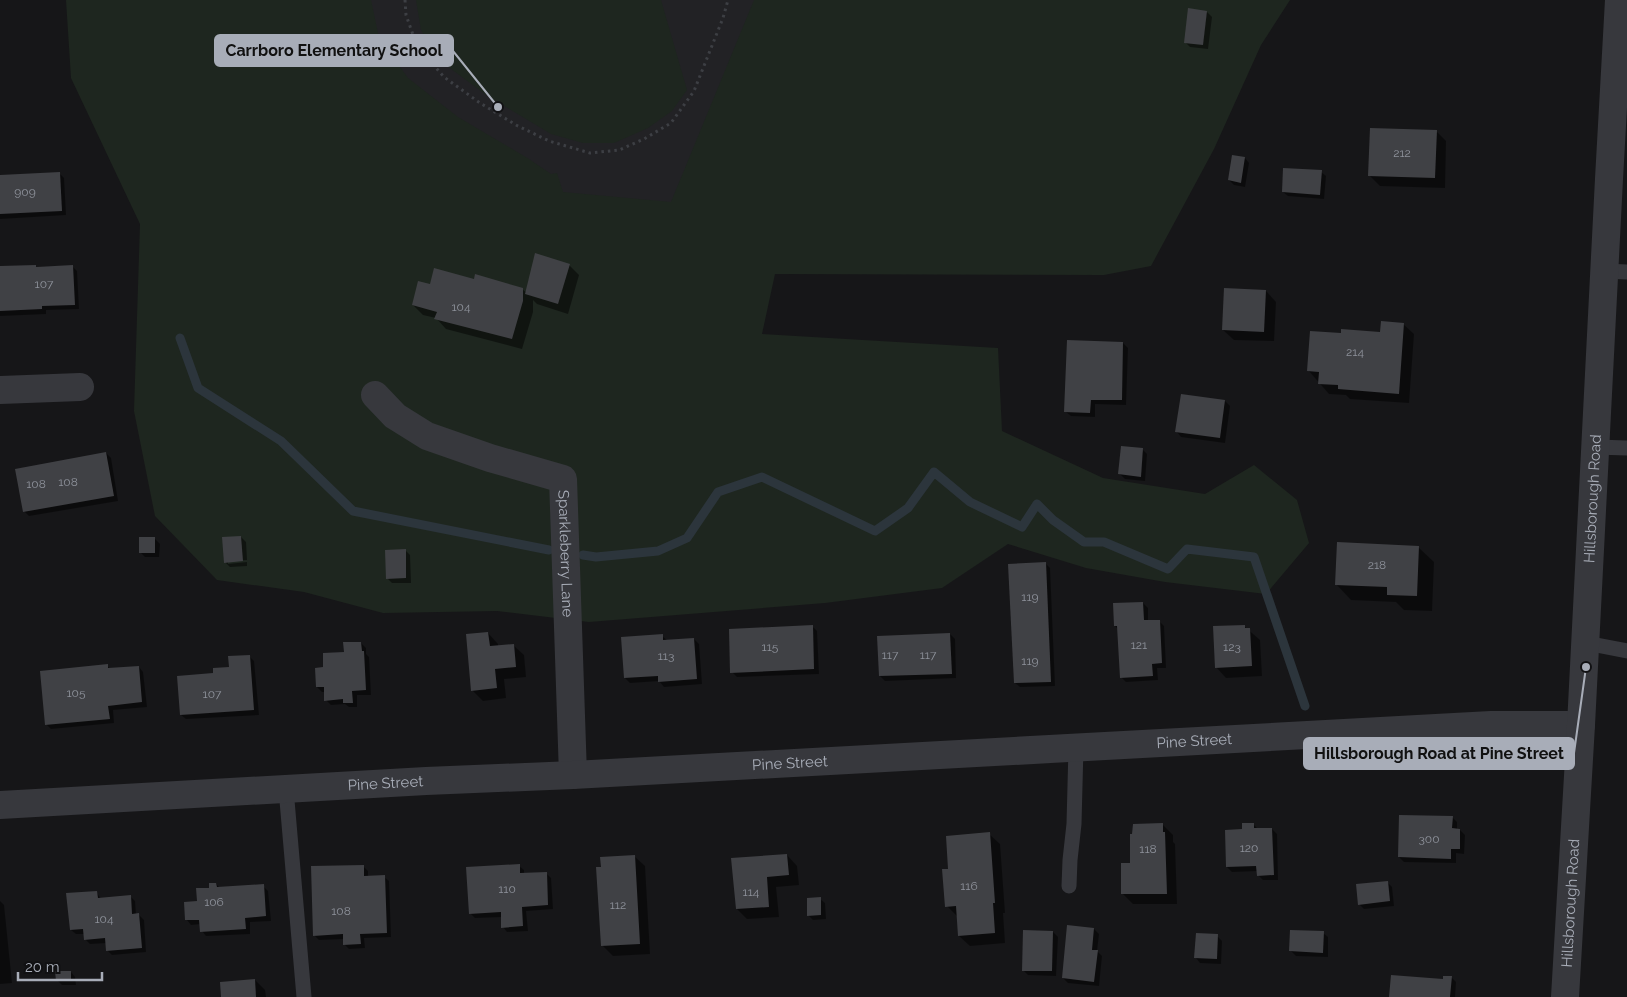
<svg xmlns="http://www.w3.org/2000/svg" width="1627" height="997" viewBox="0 0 1627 997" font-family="Raleway,sans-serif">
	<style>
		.built { fill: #222225 }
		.green { fill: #1e261f }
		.shadow { fill: #0007 }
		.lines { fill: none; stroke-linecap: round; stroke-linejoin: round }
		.stream { stroke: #2c353c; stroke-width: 9 }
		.building { fill: #404145 }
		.path { stroke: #3d3f44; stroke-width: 3; stroke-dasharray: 2.5 4; stroke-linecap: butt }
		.service { stroke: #37383d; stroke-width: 15 }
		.minor { stroke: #37383d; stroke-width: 28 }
		.tertiary { stroke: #37383d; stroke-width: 28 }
		.labels { text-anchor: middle; stroke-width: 5; stroke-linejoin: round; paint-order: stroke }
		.number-label { font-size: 12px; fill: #8e929b }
		.street-label { font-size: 15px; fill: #a8adb8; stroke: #111113 }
		.leader { fill: none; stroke: #a8adb8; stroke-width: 2 }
		.callout-dot { fill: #a8adb8; stroke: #111113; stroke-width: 2 }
		.callout { fill: #a8adb8; stroke: #a8adb8; stroke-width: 2 }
		.callout-label { font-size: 16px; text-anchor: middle; font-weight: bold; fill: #111 }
	</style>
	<rect width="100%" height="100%" fill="#161618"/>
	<polygon class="built" points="129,0 972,0 742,219 200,165"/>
	<g class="green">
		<polygon points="66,0 371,0 379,38 408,78 458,117 529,159 551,174 557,173 563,192 671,202 754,0 1290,0 1261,45 1214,149 1151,266 1104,275 775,274 762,334 998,348 1002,431 1103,478 1205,494 1254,465 1297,500 1309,543 1266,594 1165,582 1086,568 1008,544 942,588 825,603 589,622 497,611 383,613 304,592 217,580 155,516 134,411 140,224 71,78"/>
		<polygon points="416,0 661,0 687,90 672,111 648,128 614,143 583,143 551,134 489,97 439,60 421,30"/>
	</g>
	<g class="shadow">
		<polygon points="1207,12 1212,17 1208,49 1190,47 1185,42"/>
		<polygon points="1436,131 1446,141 1445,188 1380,186 1370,176"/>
		<polygon points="1245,158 1249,163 1245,187 1234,185 1229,180"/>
		<polygon points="1321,172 1326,176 1324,199 1288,196 1283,192"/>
		<polygon points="59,173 64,178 66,215 0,219 0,177"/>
		<polygon points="569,265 579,275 568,314 537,304 533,300 533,312 522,349 446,329 436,318 423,315 413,305 431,285 475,280 522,289 527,293"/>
		<polygon points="72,266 77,271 79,309 46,310 46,314 0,316 0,268"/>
		<polygon points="1266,291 1276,302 1274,341 1234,340 1223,330"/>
		<polygon points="1403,324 1414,334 1409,403 1350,399 1346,395 1329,394 1308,370 1381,333"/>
		<polygon points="1123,343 1128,348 1126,405 1095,404 1095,417 1071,416 1066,412"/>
		<polygon points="1225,401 1230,406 1225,443 1181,437 1177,432"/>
		<polygon points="1142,449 1147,454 1145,481 1125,479 1120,474"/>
		<polygon points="106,453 111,458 118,501 29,516 24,511"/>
		<polygon points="241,537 246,542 247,560 228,561 228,564 247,562 247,566 230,567 225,562"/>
		<polygon points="155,539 160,544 159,557 145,557 140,552"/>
		<polygon points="1418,547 1434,562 1432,611 1404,610 1396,602 1351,600 1336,584"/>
		<polygon points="405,550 410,555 411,583 392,583 387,578"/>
		<polygon points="1045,563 1050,568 1055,686 1020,687 1015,683"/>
		<polygon points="1143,603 1148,608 1148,621 1159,621 1164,626 1166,668 1157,668 1158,680 1126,682 1121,677 1119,630 1115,626"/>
		<polygon points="812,626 817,631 819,674 737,677 732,672"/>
		<polygon points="1244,626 1260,640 1262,676 1226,678 1216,667"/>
		<polygon points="488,633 498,644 498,646 513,645 524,655 526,677 504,679 506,698 483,701 472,690"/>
		<polygon points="950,634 955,639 956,678 885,681 880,676"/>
		<polygon points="662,636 668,641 694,639 699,644 702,684 664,687 659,681 630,683 625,678"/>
		<polygon points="361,643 366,648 366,654 369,657 371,695 357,695 357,707 349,707 345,704 331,705 326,700 325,692 322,692 317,687 324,668"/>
		<polygon points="249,656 254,661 259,715 186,719 181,715 215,675 230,668"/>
		<polygon points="107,666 111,669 139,667 143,672 147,707 113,710 114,723 51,729 46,724"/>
		<polygon points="1452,817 1457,822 1457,830 1460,830 1465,835 1464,854 1456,853 1456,863 1404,862 1399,857"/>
		<polygon points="1253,824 1258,829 1272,829 1277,834 1278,880 1263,880 1258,875 1258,871 1232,872 1227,867"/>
		<polygon points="1163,825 1173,835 1173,842 1175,844 1177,904 1133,904 1122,893 1132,864"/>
		<polygon points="989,834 1000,844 1005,913 1003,913 1005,943 970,946 959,936 957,916 947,906"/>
		<polygon points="787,855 797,866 799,885 776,887 779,917 747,919 737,909"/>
		<polygon points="634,856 645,866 650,954 613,956 603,946"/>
		<polygon points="363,866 368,871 368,877 384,877 389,881 391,937 364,938 365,948 349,949 345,945 344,939 319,940 314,935"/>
		<polygon points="519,866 524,870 524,874 546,873 551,878 553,909 526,911 528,931 507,932 503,927 502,917 475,918 470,913"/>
		<polygon points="1387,882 1392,887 1394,906 1364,909 1359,904"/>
		<polygon points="216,884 220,888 263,886 268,891 271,921 250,922 250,934 206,936 202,931 201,924 191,925 187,920 199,902"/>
		<polygon points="96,892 101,899 130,896 135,901 136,915 139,915 144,920 146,952 112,955 107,950 107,943 90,944 85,939 85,934 76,934 71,930"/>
		<polygon points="820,899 825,903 826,919 813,920 808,915"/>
		<polygon points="0,901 4,905 12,983 0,984"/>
		<polygon points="1094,929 1099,934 1097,951 1102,956 1099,986 1068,983 1063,978"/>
		<polygon points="1053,932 1058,937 1056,976 1028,975 1023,970"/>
		<polygon points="1323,933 1328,937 1328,957 1296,956 1291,951"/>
		<polygon points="1217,936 1222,941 1221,964 1200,963 1196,958"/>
		<polygon points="71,972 75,977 76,985 62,985 57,980"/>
		<polygon points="1451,977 1456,982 1455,997 1390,997"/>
		<polygon points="255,980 265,990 266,997 223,997"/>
	</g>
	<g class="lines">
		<g class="stream">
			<polyline points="180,338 198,388 281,441 353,511 549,550"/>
			<polyline points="583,555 596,557 658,551 687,538 718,492 762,477 875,531 908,508 934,472 970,502 1022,527 1037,504 1053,520 1084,542 1104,542 1168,569 1187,549 1254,557 1305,706"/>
		</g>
	</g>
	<g class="building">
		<polygon points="1188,8 1207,11 1203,45 1184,43"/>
		<polygon points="1370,128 1437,130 1435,178 1368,176"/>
		<polygon points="1232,155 1245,157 1241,183 1228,180"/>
		<polygon points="1283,168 1322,170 1320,195 1282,192"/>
		<polygon points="60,172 62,211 0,214 0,175"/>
		<polygon points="535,253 570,264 558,304 525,294"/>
		<polygon points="36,265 36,267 73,265 75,305 42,306 42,309 0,311 0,266"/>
		<polygon points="434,268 474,279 475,274 523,288 523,301 512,339 434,319 437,312 412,305 418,281 430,284"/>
		<polygon points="1224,288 1266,290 1264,332 1222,330"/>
		<polygon points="1381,321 1404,323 1399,394 1338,389 1338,385 1318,384 1319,372 1307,371 1310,331 1341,333 1341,329 1380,332"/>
		<polygon points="1067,340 1123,342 1122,400 1091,400 1090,413 1064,412"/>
		<polygon points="1181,394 1225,400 1220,438 1175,432"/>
		<polygon points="1121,446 1143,448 1141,477 1118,474"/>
		<polygon points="106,452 114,496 23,512 15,469"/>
		<polygon points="241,536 243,561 224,563 222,537"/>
		<rect x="139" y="537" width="16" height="16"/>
		<polygon points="1337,542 1419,546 1417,596 1387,595 1387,587 1335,585"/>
		<polygon points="406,549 406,578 386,579 385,550"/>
		<polygon points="1046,562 1051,682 1014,683 1008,564"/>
		<polygon points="1143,602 1144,620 1160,620 1162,663 1152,664 1153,676 1120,678 1117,626 1114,626 1113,603"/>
		<polygon points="813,625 814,669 730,673 729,629"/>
		<polygon points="1245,625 1245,628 1250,628 1252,666 1215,668 1213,626"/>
		<polygon points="488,632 490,646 514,644 516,667 495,669 497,688 471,691 466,634"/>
		<polygon points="950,633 952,674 879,676 877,636"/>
		<polygon points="663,634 663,640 694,638 697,679 658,682 658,676 624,678 621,637"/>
		<polygon points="343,642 361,642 362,651 364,651 366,690 352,691 353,703 343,703 343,699 324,701 324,687 316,687 315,668 323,667 323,653 344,652"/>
		<polygon points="250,655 254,710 180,715 177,676 213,673 213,668 229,667 228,656"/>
		<polygon points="108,664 108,668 139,666 142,702 108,706 110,719 45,725 40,671"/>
		<polygon points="1399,815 1453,816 1452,828 1460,829 1460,849 1451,849 1451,859 1398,857"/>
		<polygon points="1163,823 1163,832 1165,832 1167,894 1121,894 1121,863 1130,863 1130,834 1132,834 1133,824"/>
		<polygon points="1242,823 1254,823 1254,828 1272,828 1274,875 1257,876 1256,866 1226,867 1225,830 1242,829"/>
		<polygon points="990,832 995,903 993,903 995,933 958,936 956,906 945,907 942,869 948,869 946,836"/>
		<polygon points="787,854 789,875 767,877 769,907 736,909 731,858"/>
		<polygon points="635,855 640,944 601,946 596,867 601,867 600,857"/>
		<polygon points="520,864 520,873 547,872 548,905 522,907 523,926 501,928 501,912 469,914 466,867"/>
		<polygon points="364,865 364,876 385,875 387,933 360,934 361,944 343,945 343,934 313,936 311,866"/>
		<polygon points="1388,881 1390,901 1358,905 1356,884"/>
		<polygon points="209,883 216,883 217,887 264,884 266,916 245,918 246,929 200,932 199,920 185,920 184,902 197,901 196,888 209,888"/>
		<polygon points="97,891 98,898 131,895 132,914 139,913 142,948 106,951 105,938 84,940 83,929 70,930 66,893"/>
		<polygon points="821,897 821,915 807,916 807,898"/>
		<polygon points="1067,925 1094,928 1092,950 1098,950 1094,982 1062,978"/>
		<polygon points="1023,930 1053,931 1052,971 1022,971"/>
		<polygon points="1290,930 1324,931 1323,953 1289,951"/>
		<polygon points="1196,933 1218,934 1217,959 1194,958"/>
		<polygon points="55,971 71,971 71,981 56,981"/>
		<polygon points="1391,975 1443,979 1443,976 1452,976 1450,997 1389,997"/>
		<polygon points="255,979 256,997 221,997 220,982"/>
	</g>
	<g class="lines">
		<polyline class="path" points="405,0 406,15 417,46 444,77 480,103 516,125 549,141 590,153 619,150 644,139 671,123 694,91 723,18 728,0"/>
		<g class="service">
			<polyline points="1605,271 1627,272"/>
			<polyline points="1596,447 1627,448"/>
			<polyline points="1586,643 1627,651"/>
			<polyline points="286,789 304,997"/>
			<polyline points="1069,886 1070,860 1074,824 1076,747"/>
		</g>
		<g class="minor">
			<polyline points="0,390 80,387"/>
			<path id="s1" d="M 375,395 L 395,416 L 427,436 L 490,458 L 563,479 L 573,775"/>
			<path id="s2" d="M 0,805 L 426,781 L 573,775 L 1491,725 L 1581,725"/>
		</g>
		<path class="tertiary" id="s3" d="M 1565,997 L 1581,725 L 1609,179 L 1619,0"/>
	</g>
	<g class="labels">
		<g class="number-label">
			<text x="1402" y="157">212</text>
			<text x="25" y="196">909</text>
			<text x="44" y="288">107</text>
			<text x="461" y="311">104</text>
			<text x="1355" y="356">214</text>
			<text x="68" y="486">108</text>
			<text x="36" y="488">108</text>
			<text x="1377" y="569">218</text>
			<text x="1030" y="601">119</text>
			<text x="1139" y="649">121</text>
			<text x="770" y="651">115</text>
			<text x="1232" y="651">123</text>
			<text x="890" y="659">117</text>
			<text x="928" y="659">117</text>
			<text x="666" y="660">113</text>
			<text x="1030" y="665">119</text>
			<text x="76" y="697">105</text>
			<text x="212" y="698">107</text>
			<text x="1429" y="843">300</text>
			<text x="1249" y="852">120</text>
			<text x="1148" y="853">118</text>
			<text x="969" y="890">116</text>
			<text x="507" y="893">110</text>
			<text x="751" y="896">114</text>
			<text x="214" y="906">106</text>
			<text x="618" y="909">112</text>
			<text x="341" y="915">108</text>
			<text x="104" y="923">104</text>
		</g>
		<g class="street-label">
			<text dy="5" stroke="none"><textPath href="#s3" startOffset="499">Hillsborough Road</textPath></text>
			<text dy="5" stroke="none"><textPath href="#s1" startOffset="284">Sparkleberry Lane</textPath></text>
			<text dy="5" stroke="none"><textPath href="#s2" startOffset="1196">Pine Street</textPath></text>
			<text dy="5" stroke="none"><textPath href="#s2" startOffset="791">Pine Street</textPath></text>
			<text dy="5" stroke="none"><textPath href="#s2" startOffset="386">Pine Street</textPath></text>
			<text dy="5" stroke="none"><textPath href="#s3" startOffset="94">Hillsborough Road</textPath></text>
		</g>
	</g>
	<path class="leader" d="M498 107L453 51M1586 667L1574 753"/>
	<g class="callout-dot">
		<circle cx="498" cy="107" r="5"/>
		<circle cx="1586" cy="667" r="5"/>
	</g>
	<g class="callout">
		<rect x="215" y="35" width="238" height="31" rx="5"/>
		<rect x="1304" y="738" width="270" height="31" rx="5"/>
	</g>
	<g class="callout-label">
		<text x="334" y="56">Carrboro Elementary School</text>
		<text x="1439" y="759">Hillsborough Road at Pine Street</text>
	</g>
	<path d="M18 972v8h84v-8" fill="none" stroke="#a8adb8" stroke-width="2.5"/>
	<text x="25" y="972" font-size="15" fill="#a8adb8" stroke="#111113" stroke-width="4" paint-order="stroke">20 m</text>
</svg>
